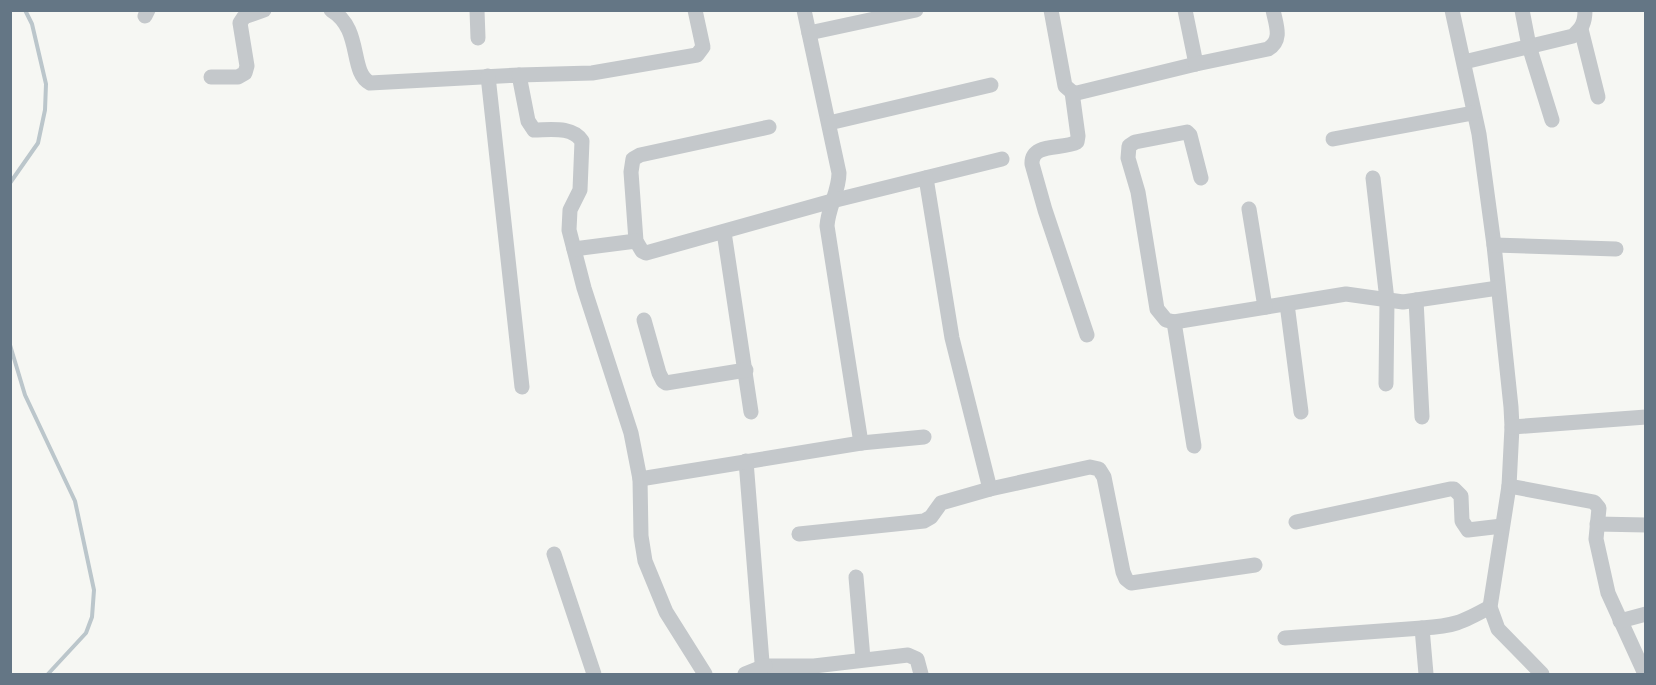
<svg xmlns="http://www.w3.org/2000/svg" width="1656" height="685" viewBox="0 0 1656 685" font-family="'PT Sans Narrow',sans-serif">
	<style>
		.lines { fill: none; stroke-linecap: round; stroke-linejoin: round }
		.stream { stroke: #bbc6cb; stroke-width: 4 }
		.minor { stroke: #c4c8cb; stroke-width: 15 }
	</style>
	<rect width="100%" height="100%" fill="#f6f7f3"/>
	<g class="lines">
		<g class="stream">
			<polyline points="10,183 38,143 45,110 46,84 32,24 25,10"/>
			<polyline points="10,345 25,395 75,501 94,590 92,617 86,633 48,674"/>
		</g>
		<g class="minor">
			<path d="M 331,10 C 363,29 349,72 370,83 L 519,75 L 528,121 L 534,130 C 550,130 572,126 582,141 L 580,190 L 570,210 L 569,230 L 584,288 L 631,433 L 640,479 L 641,536 L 645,561 L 666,612 L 705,674"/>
			<polyline points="477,10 478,38"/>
			<path d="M 804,10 L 839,173 C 839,191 828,208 827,226 L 861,443"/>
			<polyline points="1051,10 1065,86 1072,92 1077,93 1196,64 1185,10"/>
			<polyline points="1452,10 1479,134 1494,245 1511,407 1512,427 1509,486 1490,607 1498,629 1542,674"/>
			<polyline points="1522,10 1529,46 1552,120"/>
			<polyline points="145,16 148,10"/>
			<polyline points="1581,29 1598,97"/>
			<polyline points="809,33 916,10"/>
			<path d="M 1464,62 L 1573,36 C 1582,28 1585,23 1585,10"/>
			<path d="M 1196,64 L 1268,49 C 1283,40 1276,25 1273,10"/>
			<polyline points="519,75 592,73 697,55 703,47 695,10"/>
			<polyline points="488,76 522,387"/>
			<polyline points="211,77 238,77 245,73 247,66 240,23 244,17 264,10"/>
			<path d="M 1072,92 L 1078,136 L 1077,142 C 1063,150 1031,142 1032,164 L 1045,210 L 1087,335"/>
			<polyline points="829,123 991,85"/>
			<polyline points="769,127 640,155 633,159 631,172 636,241 642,251 646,253 832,201 1002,159"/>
			<polyline points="1333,139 1473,113"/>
			<polyline points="1201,178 1190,135 1187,132 1135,142 1129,146 1128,158 1138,192 1157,309 1166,320 1174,322 1346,294 1403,302 1498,288"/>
			<polyline points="1373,178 1387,300 1386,384"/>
			<polyline points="1249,209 1265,307"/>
			<polyline points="724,232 751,412"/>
			<polyline points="1494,245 1616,249"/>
			<polyline points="574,249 636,241"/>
			<polyline points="1416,300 1422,417"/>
			<polyline points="1287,304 1301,412"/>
			<polyline points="644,320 659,373 663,381 666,383 746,370"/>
			<polyline points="1174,322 1194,446"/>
			<polyline points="1512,427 1646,417"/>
			<polyline points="746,461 762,662 765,666 814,666 908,655 917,659 921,674"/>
			<polyline points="640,479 861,443 924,437"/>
			<polyline points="1509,486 1594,502 1599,508 1596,539 1608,593 1645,674"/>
			<polyline points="990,489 1090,467 1099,469 1104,477 1123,572 1126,579 1131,583 1255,565"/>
			<polyline points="1296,522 1450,489 1454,489 1461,496 1462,521 1468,530 1502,526"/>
			<polyline points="1597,524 1646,525"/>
			<polyline points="799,534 924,521 931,517 941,503 990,489 952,338 926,178"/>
			<polyline points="554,554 594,674"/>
			<polyline points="856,577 863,659"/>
			<polyline points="1620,621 1646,614"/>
			<polyline points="1285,638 1422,628"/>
			<polyline points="745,674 765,666"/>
			<path d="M 1426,674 L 1422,628 C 1454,626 1461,623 1490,607"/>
		</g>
	</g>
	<rect width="1656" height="685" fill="none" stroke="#647685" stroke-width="24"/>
</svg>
